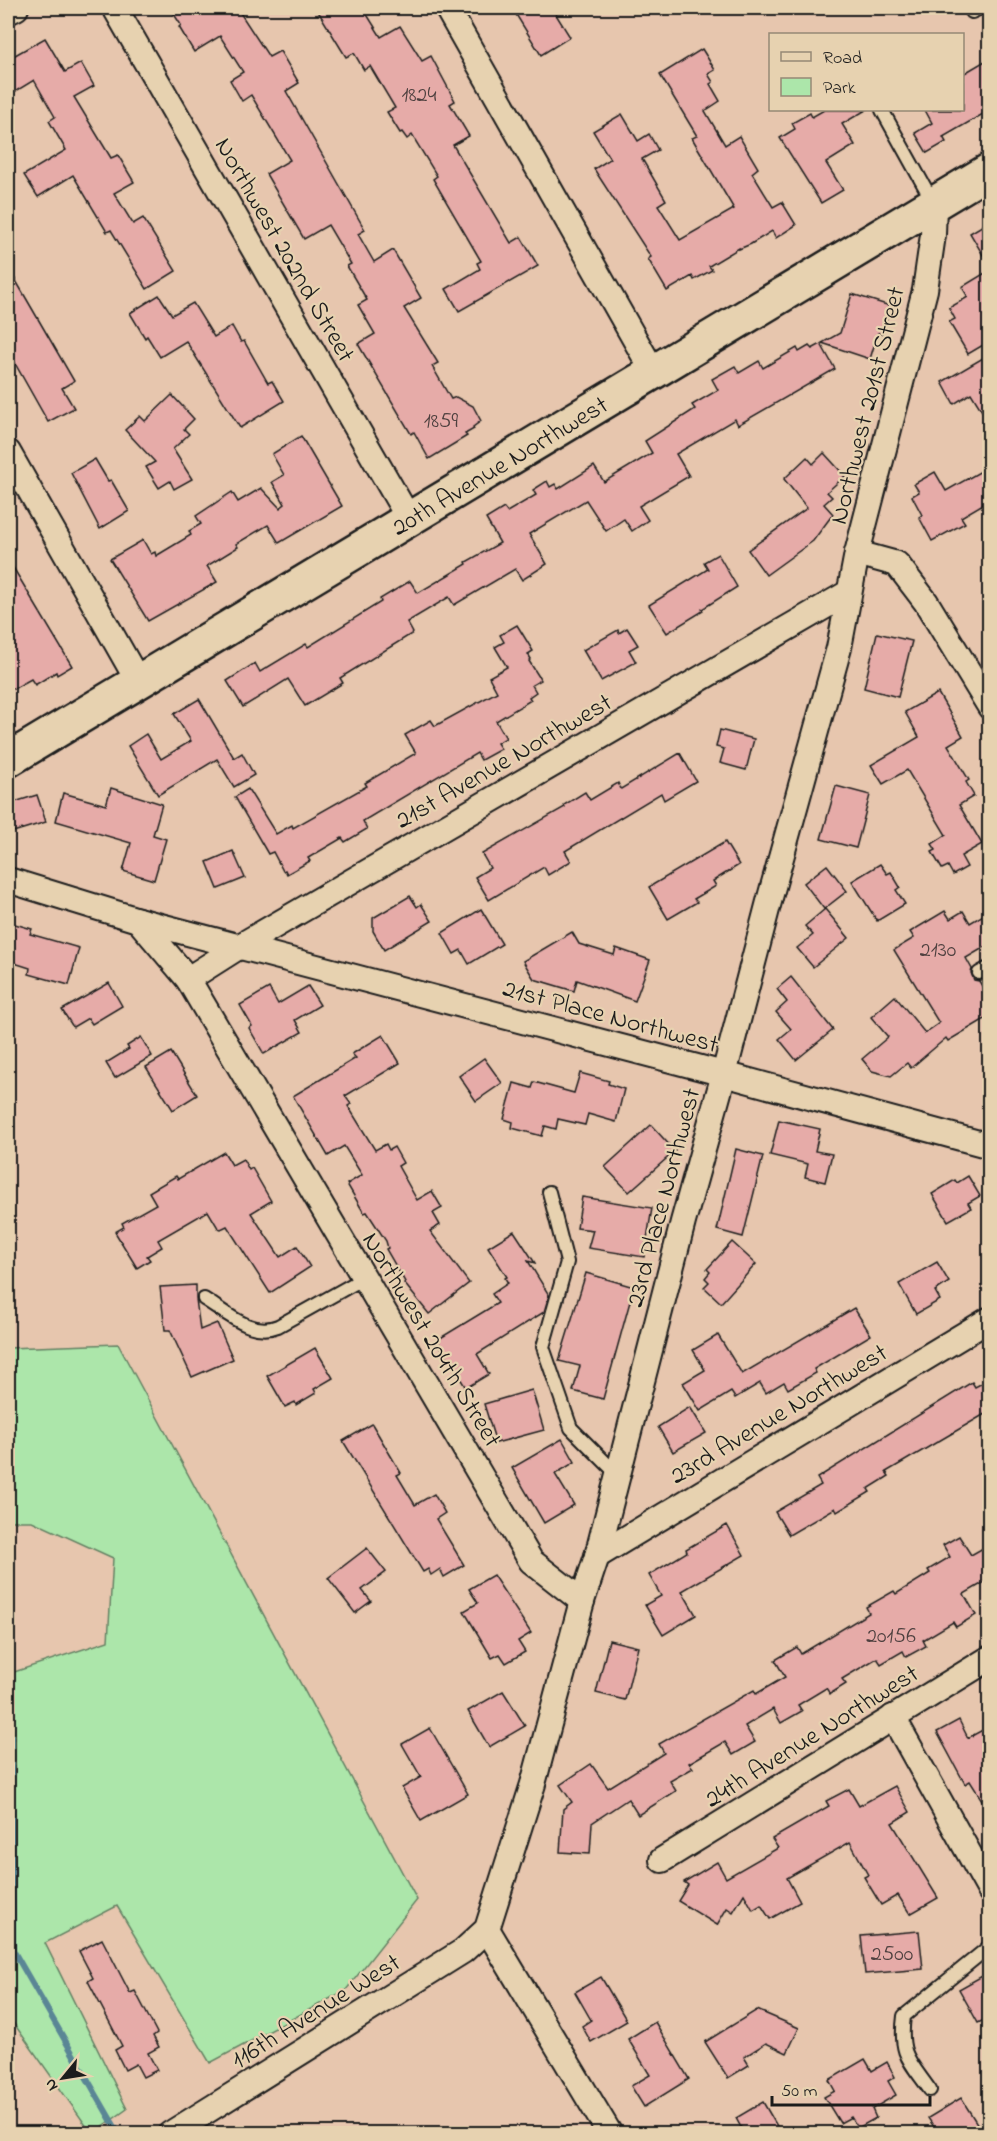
<svg xmlns="http://www.w3.org/2000/svg" width="997" height="2141" viewBox="0 0 997 2141" font-family="'Indie Flower',sans-serif">
	<style>
		.green { fill: #ace6aa; stroke: #648163; stroke-width: 1.5 }
		.lines { fill: none; stroke-linecap: round; stroke-linejoin: round }
		.stream { stroke: #5a8695; stroke-width: 6 }
		.building { fill: #e6aba8; stroke: #1c1c1c; stroke-width: 1.5 }
		.lane-casing { stroke: #1c1c1c; stroke-width: 16 }
		.street-casing { stroke: #1c1c1c; stroke-width: 28 }
		.secondary-casing { stroke: #1c1c1c; stroke-width: 38 }
		.lane { stroke: #e7d2b0; stroke-width: 12 }
		.street { stroke: #e7d2b0; stroke-width: 24 }
		.secondary { stroke: #e7d2b0; stroke-width: 33 }
		.labels { text-anchor: middle; stroke-width: 4.5; stroke-linejoin: round; paint-order: stroke }
		.number-label { font-size: 22px; fill: #4e403f }
		.street-label { font-size: 26px; fill: #1c1c1c; stroke: #e7d2b0 }
	</style>
	<rect width="100%" height="100%" fill="#e7c6ae"/>
	<filter id="ink" filterUnits="userSpaceOnUse"><feTurbulence type="fractalNoise" baseFrequency=".0167" numOctaves="2"/><feDisplacementMap in="SourceGraphic" scale="12" xChannelSelector="R" yChannelSelector="G"/><feConvolveMatrix kernelMatrix="1 2 1 2 8 2 1 2 1" color-interpolation-filters="sRGB"/></filter>
	<g filter="url(#ink)">
		<polygon class="green" points="118,1344 417,1900 346,1990 210,2063 117,1906 45,1943 127,2109 92,2134 10,2018 8,2017 8,1674 108,1641 113,1558 32,1521 8,1521 8,1348"/>
		<g class="lines">
			<polyline class="stream" points="11,1698 13,1950 119,2134"/>
		</g>
		<g class="building">
			<polygon points="170,8 237,8 269,57 280,51 299,83 286,91 365,230 358,234 374,262 393,250 421,298 404,308 438,363 432,366 451,399 456,397 473,406 481,421 473,427 474,429 465,434 467,436 429,459 414,432 411,434 358,344 375,334 358,305 367,300 347,266 351,264 328,225 304,239 266,174 290,160 251,95 242,101 230,80 243,72 220,36 194,52 179,27 181,25"/>
			<polygon points="316,8 363,8 381,37 400,26 422,61 431,56 455,101 450,104 469,136 453,145 511,243 521,237 538,266 459,311 446,289 480,269 477,263 481,261 433,179 437,176 412,135 407,139 402,132 400,133 387,112 395,108 370,66 364,70 354,53 346,57"/>
			<polygon points="512,8 552,8 570,37 541,55"/>
			<polygon points="45,38 65,72 81,63 94,86 74,97 111,158 118,155 134,182 114,193 133,224 143,218 176,271 147,289 111,230 107,232 73,175 38,197 24,175 66,150 49,121 55,117 34,80 8,96 8,59"/>
			<polygon points="702,49 715,70 708,74 713,82 710,84 720,101 705,111 725,145 739,136 758,168 752,173 773,207 782,202 796,225 776,238 772,231 751,244 739,249 739,248 709,266 712,270 694,280 692,276 667,291 648,259 651,257 594,169 610,159 593,131 622,114 638,141 649,134 658,150 642,159 666,200 658,205 680,240 734,209 692,138 697,136 660,75"/>
			<polygon points="990,58 990,110 943,137 946,142 927,153 915,133 932,123 925,110 963,110 963,74"/>
			<polygon points="824,110 866,110 842,124 855,145 826,163 843,190 821,203 780,138 795,129 792,123 810,113 812,117"/>
			<polygon points="990,221 990,267 970,233"/>
			<polygon points="8,267 74,381 62,388 74,408 48,422 8,351"/>
			<polygon points="990,270 990,341 968,354 949,322 955,319 949,308 968,297 962,287"/>
			<polygon points="852,294 890,306 882,334 878,333 870,359 822,343 840,333"/>
			<polygon points="159,295 172,315 193,303 214,337 232,326 241,342 244,341 268,383 272,381 284,401 240,428 186,341 160,357 147,336 145,338 130,313"/>
			<polygon points="821,344 835,369 738,425 735,419 676,454 689,476 639,506 648,520 632,531 624,519 606,531 586,500 529,534 547,564 522,580 515,569 454,605 449,597 407,622 413,633 340,678 343,683 305,706 288,679 243,707 227,681 255,663 260,672 306,644 308,647 381,602 380,599 410,581 418,593 467,564 466,562 500,543 486,519 504,508 507,512 536,495 533,490 547,481 550,487 555,484 558,489 594,466 604,482 652,453 645,441 695,409 692,405 718,390 712,379 735,366 739,373 759,361 763,368 797,348 799,352 809,346 812,349"/>
			<polygon points="983,358 990,369 990,424 971,393 954,404 942,382"/>
			<polygon points="172,395 194,419 184,429 189,434 173,449 192,479 174,489 170,481 159,488 146,467 155,462 125,430 140,416 145,421"/>
			<polygon points="301,436 342,506 279,543 268,525 236,544 238,547 207,566 217,582 148,621 110,559 143,540 151,554 155,552 156,556 191,535 189,531 201,524 196,516 232,492 238,502 261,488 280,508 285,504 272,482 284,475 272,454"/>
			<polygon points="824,453 845,476 827,492 832,497 824,504 833,514 813,541 766,575 748,550 807,508 784,479 807,457 813,464"/>
			<polygon points="95,459 108,481 111,480 129,511 100,529 71,473"/>
			<polygon points="990,466 990,500 961,517 965,523 932,541 919,517 922,515 912,496 919,492 914,484 935,472 946,491"/>
			<polygon points="718,554 737,587 702,609 703,611 667,633 649,605 708,569 704,562"/>
			<polygon points="8,559 72,666 57,675 56,672 35,685 31,679 8,692"/>
			<polygon points="517,625 533,651 528,654 531,659 529,661 541,680 532,685 536,692 529,697 531,700 496,721 506,738 497,743 501,749 481,760 477,753 363,821 367,829 345,842 342,838 308,858 310,861 287,874 285,870 283,871 273,852 268,854 235,797 248,789 276,834 292,825 293,828 367,786 365,783 416,753 405,735 431,720 435,726 497,692 489,677 507,667 495,647 504,642 500,635"/>
			<polygon points="627,628 638,645 629,650 636,662 601,681 583,650 618,630 619,633"/>
			<polygon points="877,633 912,641 898,697 864,688"/>
			<polygon points="938,693 963,736 948,745 969,780 966,782 974,796 959,805 982,844 961,856 967,867 953,875 948,866 942,869 932,852 936,850 932,844 946,835 907,770 883,784 871,765 919,737 905,712"/>
			<polygon points="199,699 234,758 242,753 254,775 234,787 217,759 158,795 128,746 146,734 161,759 191,741 174,714"/>
			<polygon points="720,730 754,739 746,770 720,763 724,749 716,747"/>
			<polygon points="680,753 696,781 664,800 661,793 565,851 571,861 548,875 544,867 489,900 475,877 490,868 482,854 565,807 564,805 585,792 590,800 618,783 621,789"/>
			<polygon points="836,786 870,795 856,848 821,839"/>
			<polygon points="111,788 162,804 153,835 166,839 154,880 123,871 131,843 56,821 63,793 106,805"/>
			<polygon points="37,795 46,822 13,832 12,829 8,830 8,804"/>
			<polygon points="725,842 739,865 713,881 716,886 694,899 697,902 668,919 649,887"/>
			<polygon points="233,851 245,878 218,889 207,862"/>
			<polygon points="880,864 887,874 891,872 900,887 896,890 905,904 877,921 852,881"/>
			<polygon points="827,865 847,891 824,909 804,883"/>
			<polygon points="410,896 417,907 421,904 432,921 384,950 373,931 373,918"/>
			<polygon points="481,909 502,944 469,964 461,950 454,954 442,933"/>
			<polygon points="825,909 849,938 813,967 797,948 813,935 805,926"/>
			<polygon points="945,911 950,919 963,911 970,923 990,911 990,944 966,958 972,969 971,973 974,980 979,981 982,986 990,982 990,1016 948,1041 946,1038 911,1068 907,1063 891,1076 872,1071 862,1059 888,1037 871,1017 895,996 925,1033 939,1023 894,950 914,938 910,932"/>
			<polygon points="8,922 32,929 30,934 79,948 69,985 29,974 30,968 8,961"/>
			<polygon points="572,932 579,944 614,955 616,948 650,960 635,1001 577,980 574,991 534,979 523,961"/>
			<polygon points="791,977 833,1030 796,1060 779,1039 791,1029 776,1012 787,1002 777,989"/>
			<polygon points="109,983 122,1006 92,1024 88,1018 73,1027 62,1010"/>
			<polygon points="308,986 320,1005 295,1020 302,1032 264,1054 249,1028 252,1026 240,1005 269,988 278,1004"/>
			<polygon points="383,1035 400,1063 345,1096 351,1104 348,1106 375,1150 386,1144 389,1150 394,1147 403,1163 398,1166 417,1200 432,1191 442,1208 433,1213 440,1225 430,1231 469,1283 429,1314 404,1283 405,1282 386,1249 388,1248 386,1241 367,1212 364,1213 347,1184 362,1175 344,1146 328,1156 293,1096 356,1058 352,1054"/>
			<polygon points="141,1037 152,1056 115,1078 106,1063 129,1049 127,1046"/>
			<polygon points="171,1052 197,1095 173,1110 146,1067"/>
			<polygon points="484,1058 502,1083 476,1101 459,1076"/>
			<polygon points="580,1073 609,1081 608,1084 624,1089 616,1122 588,1114 585,1125 558,1119 556,1129 545,1126 542,1136 512,1128 513,1122 504,1119 514,1083 532,1088 534,1082 574,1093"/>
			<polygon points="779,1120 820,1129 815,1151 832,1154 825,1182 805,1177 808,1164 770,1155"/>
			<polygon points="651,1125 675,1151 629,1192 605,1167"/>
			<polygon points="736,1149 763,1156 743,1237 717,1230"/>
			<polygon points="224,1152 232,1165 243,1159 249,1170 252,1168 271,1201 251,1213 280,1257 297,1246 310,1267 270,1293 227,1226 221,1229 218,1228 208,1211 158,1240 162,1247 147,1256 150,1260 137,1268 115,1232 124,1227 122,1223 156,1204 149,1192 176,1176 178,1179"/>
			<polygon points="968,1176 980,1196 968,1203 971,1208 948,1221 932,1194 955,1180 957,1183"/>
			<polygon points="582,1197 652,1208 644,1257 588,1248 593,1230 577,1228"/>
			<polygon points="514,1231 535,1263 528,1261 549,1295 544,1312 477,1354 489,1374 466,1388 437,1340 498,1303 492,1294 508,1283 505,1278 507,1277 488,1247"/>
			<polygon points="732,1242 756,1264 721,1303 704,1287 709,1282 705,1278 710,1272 707,1269"/>
			<polygon points="937,1262 949,1282 935,1291 940,1300 916,1314 899,1284"/>
			<polygon points="586,1273 634,1287 603,1399 573,1391 580,1366 559,1361"/>
			<polygon points="196,1285 196,1299 200,1330 217,1323 233,1359 192,1377 170,1330 165,1330 160,1287"/>
			<polygon points="854,1308 871,1335 814,1369 816,1373 788,1389 784,1382 766,1393 760,1383 735,1398 731,1392 700,1411 683,1383 705,1370 693,1350 718,1335 742,1374"/>
			<polygon points="315,1348 333,1378 314,1389 316,1393 296,1405 295,1402 285,1407 267,1376"/>
			<polygon points="990,1379 990,1411 886,1472 889,1476 868,1489 870,1492 837,1512 835,1508 789,1535 775,1512 821,1485 817,1478 972,1382 975,1387"/>
			<polygon points="532,1390 544,1430 496,1443 484,1404"/>
			<polygon points="690,1407 706,1433 673,1452 658,1427"/>
			<polygon points="372,1424 401,1473 397,1475 415,1505 434,1494 445,1513 436,1519 464,1565 444,1577 440,1569 431,1575 428,1569 423,1572 343,1441"/>
			<polygon points="562,1439 575,1462 555,1474 574,1505 544,1523 512,1468"/>
			<polygon points="727,1525 744,1555 682,1591 696,1615 663,1635 645,1605 661,1596 649,1575 687,1552 686,1549"/>
			<polygon points="959,1536 971,1555 990,1544 990,1579 964,1594 976,1615 956,1627 953,1622 923,1640 926,1646 906,1657 903,1651 881,1664 877,1658 842,1679 846,1684 830,1694 826,1688 798,1705 802,1711 781,1723 773,1709 745,1726 755,1742 733,1755 725,1742 689,1763 693,1768 670,1781 676,1791 638,1815 628,1799 592,1823 590,1854 560,1852 563,1809 572,1802 560,1785 591,1764 608,1788 664,1753 659,1744 754,1690 756,1694 785,1677 775,1660 797,1647 801,1654 869,1613 866,1607 894,1591 896,1594 930,1573 928,1570 950,1557 943,1545"/>
			<polygon points="367,1548 386,1572 362,1590 371,1601 355,1613 328,1578"/>
			<polygon points="493,1575 531,1633 518,1641 525,1652 506,1663 500,1654 492,1658 464,1611 478,1603 469,1589"/>
			<polygon points="609,1640 638,1647 625,1700 596,1693"/>
			<polygon points="503,1691 525,1726 489,1747 468,1711"/>
			<polygon points="959,1720 968,1738 990,1726 990,1813 970,1781 965,1784 937,1732"/>
			<polygon points="430,1728 468,1794 421,1821 402,1788 421,1777 402,1744"/>
			<polygon points="895,1786 910,1812 892,1823 938,1898 910,1914 898,1895 881,1905 864,1877 868,1875 850,1842 787,1878 800,1902 770,1919 761,1905 753,1910 744,1894 733,1912 727,1908 717,1925 678,1901 688,1885 684,1882 717,1862 726,1878 778,1848 772,1839 829,1806 826,1801 849,1789 859,1806"/>
			<polygon points="919,1931 923,1969 865,1974 861,1936"/>
			<polygon points="102,1939 130,1993 135,1991 157,2033 153,2036 159,2047 148,2053 157,2070 143,2077 136,2064 125,2070 115,2050 122,2046 88,1981 93,1978 79,1951"/>
			<polygon points="984,1975 990,1986 990,2017 978,2023 959,1989"/>
			<polygon points="601,1977 627,2021 591,2042 582,2026 591,2020 575,1992"/>
			<polygon points="757,2010 799,2028 787,2053 766,2043 744,2057 749,2065 728,2078 705,2042"/>
			<polygon points="655,2022 689,2079 644,2107 631,2086 650,2075 628,2039"/>
			<polygon points="865,2059 872,2071 887,2062 895,2077 888,2081 896,2095 872,2109 876,2118 858,2128 851,2117 840,2123 824,2097 835,2091 829,2080"/>
			<polygon points="961,2098 983,2133 938,2133 928,2118"/>
			<polygon points="763,2102 781,2133 744,2133 736,2118"/>
		</g>
		<g class="lines">
			<g class="lane-casing">
				<g id="lane">
					<polyline points="972,12 981,8"/>
					<polyline points="882,110 933,202"/>
					<polyline points="979,973 990,967"/>
					<polyline points="549,1192 567,1262 543,1347 571,1428 618,1475"/>
					<path d="M 204,1299 C 226,1312 251,1337 278,1326 L 364,1278"/>
					<path d="M 930,2090 C 909,2060 899,2055 904,2016 L 990,1946"/>
				</g>
			</g>
			<g class="street-casing">
				<g id="street">
					<polyline points="115,8 409,519"/>
					<polyline points="447,8 654,373"/>
					<polyline points="8,12 16,8"/>
					<polyline points="934,204 933,235 925,290 857,553 897,564 926,602 990,707"/>
					<polyline points="8,452 138,681"/>
					<polyline points="8,880 138,920 188,979 531,1561 582,1601"/>
					<polyline points="138,920 724,1074 771,894 839,648 857,553"/>
					<polyline points="188,979 240,946 848,593"/>
					<polyline points="597,1556 990,1319"/>
					<polyline points="893,1717 990,1891"/>
					<polyline points="662,1860 990,1658"/>
					<polyline points="487,1929 610,2134"/>
					<polyline points="170,2134 463,1951 487,1929 533,1784 582,1601 597,1556 683,1222 724,1074 990,1146"/>
				</g>
			</g>
			<g class="secondary-casing">
				<g id="secondary">
					<path id="s1" d="M 8,760 L 990,170"/>
				</g>
			</g>
			<use href="#lane" class="lane"/>
			<use href="#street" class="street"/>
			<use href="#secondary" class="secondary"/>
		</g>
	</g>
	<g class="labels">
		<g class="number-label">
			<text x="419" y="101">1824</text>
			<text x="441" y="427">1859</text>
			<text x="938" y="956">2130</text>
			<text x="891" y="1642">20156</text>
			<text x="892" y="1960">2500</text>
		</g>
		<g class="street-label">
			<text transform="translate(286 249) rotate(60)" y="9">Northwest 202nd Street</text>
			<text transform="translate(866 405) rotate(-76)" y="9">Northwest 201st Street</text>
			<text dy="9" stroke="none"><textPath href="#s1" startOffset="573">20th Avenue Northwest</textPath></text>
			<text transform="translate(503 760) rotate(-30)" y="9">21st Avenue Northwest</text>
			<text transform="translate(611 1015) rotate(15)" y="9">21st Place Northwest</text>
			<text transform="translate(662 1197) rotate(-75)" y="9">23rd Place Northwest</text>
			<text transform="translate(433 1339) rotate(59)" y="9">Northwest 204th Street</text>
			<text transform="translate(778 1413) rotate(-31)" y="9">23rd Avenue Northwest</text>
			<text transform="translate(811 1735) rotate(-32)" y="9">24th Avenue Northwest</text>
			<text transform="translate(315 2010) rotate(-32)" y="9">116th Avenue West</text>
		</g>
	</g>
	<rect width="997" height="2141" fill="none" stroke="#e7d2b0" stroke-width="30"/>
	<rect x="15" y="15" width="967" height="2111" fill="none" stroke="#1c1c1c" stroke-width="2" filter="url(#ink)"/>
	<rect x="769" y="33" width="195" height="78" fill="#e7d2b0" stroke="#968975" stroke-width="1.5"/>
	<rect x="781" y="52" width="30" height="9" fill="#e7d2b0" stroke="#968975" stroke-width="1.5"/>
	<text x="823" y="63" font-size="18" fill="#1c1c1c">Road</text>
	<rect x="781" y="78" width="30" height="18" fill="#ace6aa" stroke="#968975" stroke-width="1.5"/>
	<text x="823" y="93" font-size="18" fill="#1c1c1c">Park</text>
	<g transform="translate(63 2078) rotate(240)" stroke="#e7d2b0" stroke-width="4.5" paint-order="stroke">
	<path d="M0-4.5L10 22L0 15L-10 22Z" fill="#1c1c1c"/>
	<text y="-9" font-size="16" font-weight="bold" text-anchor="middle" fill="#1c1c1c">N</text>
	</g>
	<path d="M772 2096v9h158v-9" fill="none" stroke="#1c1c1c" stroke-width="3"/>
	<text x="781" y="2096" font-size="18" fill="#1c1c1c" stroke="#e7d2b0" stroke-width="4.5" paint-order="stroke">50 m</text>
</svg>
